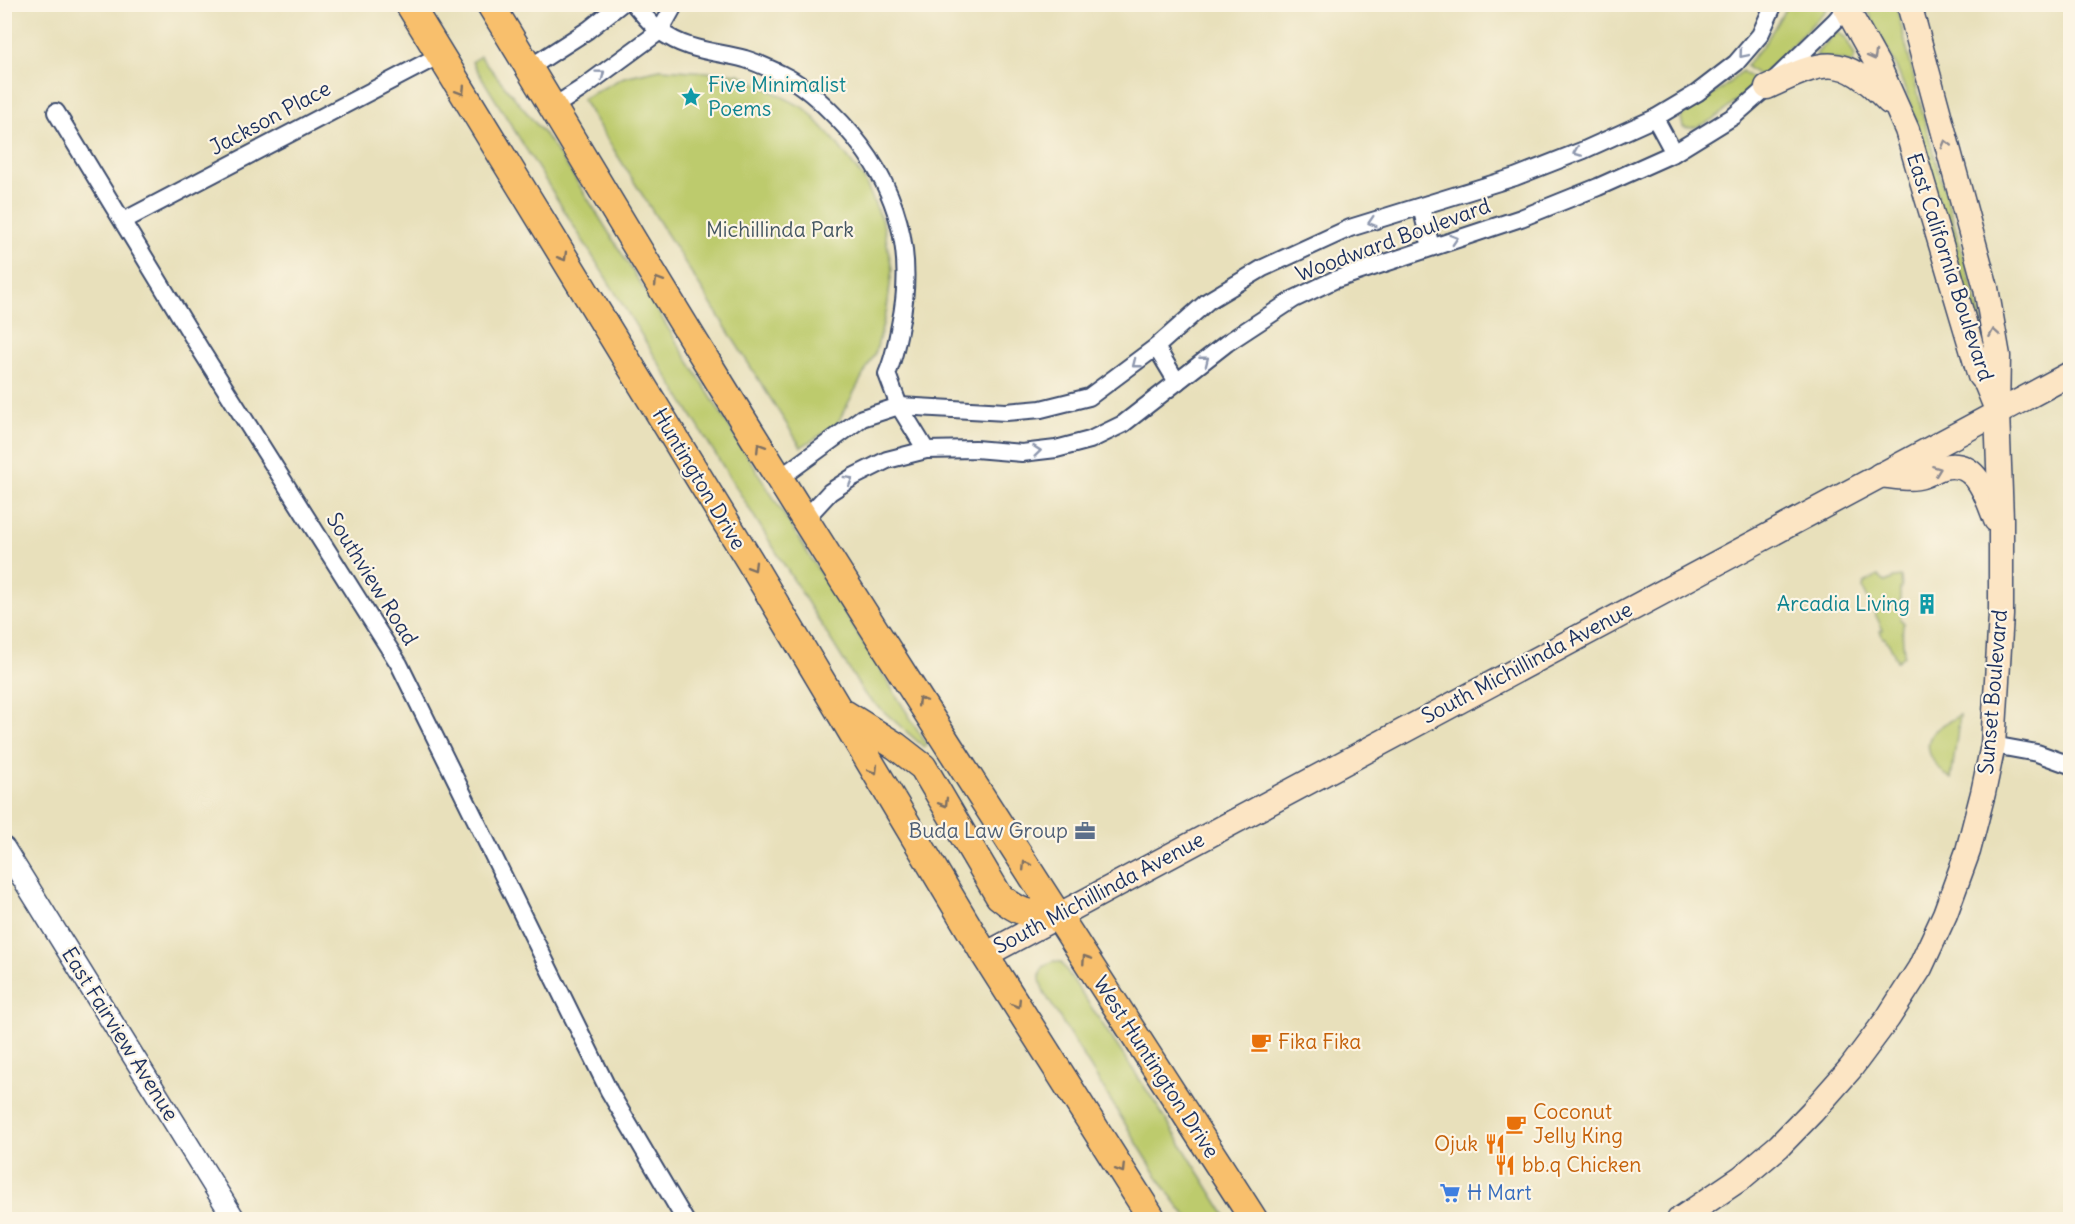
<svg xmlns="http://www.w3.org/2000/svg" width="2075" height="1224" viewBox="0 0 2075 1224" font-family="Delius,sans-serif">
	<style>
		.green { fill: #bdcb6d; stroke: #6c7d66; stroke-width: 1.5 }
		.lines { fill: none; stroke-linecap: round; stroke-linejoin: round }
		.minor-casing { stroke: #3a4a6c; stroke-width: 20 }
		.tertiary-casing { stroke: #3a4a6c; stroke-width: 24 }
		.secondary-casing { stroke: #3a4a6c; stroke-width: 27 }
		.primary-casing { stroke: #3a4a6c; stroke-width: 30 }
		.minor { stroke: #fff; stroke-width: 16 }
		.tertiary { stroke: #fff; stroke-width: 21 }
		.secondary { stroke: #fce5c4; stroke-width: 24 }
		.primary { stroke: #f8bf6c; stroke-width: 27 }
		.oneway { stroke: #8d97ae }
		.oneway2 { stroke: #8c8a91 }
		.oneway3 { stroke: #7e7064 }
		.labels { text-anchor: middle; stroke-width: 4.5; stroke-linejoin: round; paint-order: stroke }
		.culture-label { font-size: 21px; fill: #0d838f; stroke: #fcf5e5; text-anchor: start }
		.street-label { font-size: 21px; fill: #1b2f5e; stroke: #fcf5e5 }
		.park-label { font-size: 21px; fill: #445662; stroke: #fcf5e5 }
		.service-label { font-size: 21px; fill: #4e5e75; stroke: #fcf5e5; text-anchor: end }
		.food-label { font-size: 21px; fill: #c56008; stroke: #fcf5e5; text-anchor: start }
		.shop-label { font-size: 21px; fill: #366cbe; stroke: #fcf5e5; text-anchor: start }
	</style>
	<rect width="100%" height="100%" fill="#fcf5e5"/>
	<filter id="ink" filterUnits="userSpaceOnUse"><feTurbulence type="fractalNoise" baseFrequency=".0167" numOctaves="2"/><feDisplacementMap in="SourceGraphic" scale="12" xChannelSelector="R" yChannelSelector="G"/><feConvolveMatrix kernelMatrix="1 2 1 2 8 2 1 2 1" color-interpolation-filters="sRGB"/></filter>
	<filter id="wash" filterUnits="userSpaceOnUse"><feTurbulence type="fractalNoise" baseFrequency=".008" numOctaves="4" result="noise"/><feDisplacementMap in="SourceGraphic" scale="24" xChannelSelector="R" yChannelSelector="G"/><feGaussianBlur stdDeviation="1.35" result="paint"/><feColorMatrix in="noise" values="0 0 0 0 0 0 0 0 0 0 0 0 0 0 0 0 0 1.4 0 .05"/><feComposite in="paint" operator="in"/></filter>
	<g filter="url(#wash)">
		<rect width="100%" height="100%" fill="#e8e0bb"/>
		<g class="green">
			<polygon points="1788,4 1824,5 1827,9 1761,77 1746,66 1767,40"/>
			<polygon points="1871,5 1896,5 1927,130 1992,356 1986,361 1909,99 1895,64 1867,9"/>
			<polygon points="1836,32 1845,37 1855,56 1852,63 1817,56 1817,53"/>
			<polygon points="480,56 546,136 573,175 927,745 924,747 865,695 472,62"/>
			<polygon points="660,69 739,74 806,109 835,141 864,179 883,223 892,269 887,308 876,351 836,426 801,447 582,99 624,77"/>
			<path d="M 1742,71 L 1756,82 C 1741,97 1705,134 1683,127 L 1681,117 L 1685,113 L 1722,89 Z"/>
			<path d="M 1878,576 L 1885,582 L 1894,578 L 1901,577 L 1902,588 L 1900,589 L 1900,608 L 1902,608 L 1900,619 L 1904,623 C 1900,632 1904,644 1904,656 L 1897,661 L 1893,651 L 1885,638 L 1883,638 L 1880,631 L 1883,630 L 1863,589 L 1864,583 Z"/>
			<path d="M 1960,715 L 1951,779 C 1938,770 1921,751 1932,734 C 1938,726 1951,720 1960,715 Z"/>
			<path d="M 1054,961 L 1061,962 L 1158,1107 L 1228,1219 L 1191,1219 L 1180,1209 L 1161,1182 L 1045,994 C 1038,979 1036,967 1054,961 Z"/>
		</g>
	</g>
	<g filter="url(#ink)">
		<g class="lines">
			<g class="minor-casing">
				<g id="minor">
					<path d="M 634,4 C 642,13 650,24 660,31 C 686,51 715,51 745,59 C 758,63 771,69 783,75 C 800,83 817,98 830,111 C 891,170 918,242 900,325 C 897,342 894,358 887,374 L 899,406 L 926,450"/>
					<polyline points="529,68 588,30 621,4"/>
					<polyline points="553,107 581,89 660,31 675,4"/>
					<polyline points="56,112 202,352 399,664 609,1091 685,1220"/>
					<polyline points="1655,118 1674,153"/>
					<polyline points="1421,207 1431,247"/>
					<polyline points="123,221 440,55"/>
					<polyline points="1156,347 1177,382"/>
					<polyline points="780,478 862,418 899,406 1006,412 1041,409 1089,397 1156,347 1208,301 1263,268 1350,228 1515,177 1584,150 1655,118 1697,93 1736,63 1760,35 1774,4"/>
					<polyline points="805,519 830,492 853,477 887,460 926,450 975,449 1022,453 1056,449 1090,440 1123,424 1227,343 1294,299 1334,280 1521,218 1598,187 1674,153 1734,116 1767,87 1835,21 1849,4"/>
					<polyline points="1993,745 2037,753 2070,765"/>
				</g>
			</g>
			<g class="tertiary-casing">
				<polyline id="tertiary" points="4,848 235,1220"/>
			</g>
			<g class="secondary-casing">
				<g id="secondary">
					<polyline points="1844,4 1879,67 1907,130 1980,376 1986,383 1995,405"/>
					<path d="M 1767,87 C 1825,60 1841,52 1889,102"/>
					<path d="M 1880,475 C 1892,476 1910,480 1922,476 C 1929,474 1936,469 1943,467 C 1977,459 1986,495 1996,520"/>
					<polyline points="985,955 2070,374"/>
					<polyline points="1679,1220 1741,1178 1779,1146 1812,1112 1850,1069 1888,1018 1920,968 1945,914 1968,851 1983,793 1993,745 2001,615 2001,519 1997,412 1998,356 1986,288 1909,4"/>
				</g>
			</g>
			<g class="primary-casing">
				<g id="primary">
					<polyline points="409,4 751,563 985,955 1153,1220"/>
					<path d="M 490,4 C 563,123 634,244 707,362 C 885,651 1071,935 1254,1220"/>
					<path d="M 845,714 L 896,746 L 923,767 L 999,896 C 1022,915 1028,914 1057,915"/>
				</g>
			</g>
			<use href="#minor" class="minor"/>
			<use href="#tertiary" class="tertiary"/>
			<use href="#secondary" class="secondary"/>
			<use href="#primary" class="primary"/>
		</g>
		<defs><path id="oneway-chevron" d="M-2-3.5L2.5 0L-2 3.5" fill="none" stroke-width="1.6" stroke-linecap="round" stroke-linejoin="round" transform="scale(1.5)"/></defs>
		<g class="oneway">
			<use href="#oneway-chevron" transform="translate(1743 54) rotate(130)"/>
			<use href="#oneway-chevron" transform="translate(601 74) rotate(-37)"/>
			<use href="#oneway-chevron" transform="translate(1577 152) rotate(158)"/>
			<use href="#oneway-chevron" transform="translate(1372 222) rotate(163)"/>
			<use href="#oneway-chevron" transform="translate(1454 239) rotate(-18)"/>
			<use href="#oneway-chevron" transform="translate(1205 360) rotate(-38)"/>
			<use href="#oneway-chevron" transform="translate(1136 364) rotate(142)"/>
			<use href="#oneway-chevron" transform="translate(1037 451) rotate(-6)"/>
			<use href="#oneway-chevron" transform="translate(849 480) rotate(-31)"/>
		</g>
		<g class="oneway2">
			<use href="#oneway-chevron" transform="translate(1873 56) rotate(61)"/>
			<use href="#oneway-chevron" transform="translate(1946 144) rotate(-105)"/>
			<use href="#oneway-chevron" transform="translate(1994 333) rotate(-100)"/>
			<use href="#oneway-chevron" transform="translate(1937 470) rotate(-21)"/>
		</g>
		<g class="oneway3">
			<use href="#oneway-chevron" transform="translate(461 91) rotate(58)"/>
			<use href="#oneway-chevron" transform="translate(563 257) rotate(59)"/>
			<use href="#oneway-chevron" transform="translate(658 281) rotate(-121)"/>
			<use href="#oneway-chevron" transform="translate(760 447) rotate(-122)"/>
			<use href="#oneway-chevron" transform="translate(753 567) rotate(59)"/>
			<use href="#oneway-chevron" transform="translate(921 701) rotate(-122)"/>
			<use href="#oneway-chevron" transform="translate(874 770) rotate(59)"/>
			<use href="#oneway-chevron" transform="translate(944 803) rotate(59)"/>
			<use href="#oneway-chevron" transform="translate(1026 865) rotate(-122)"/>
			<use href="#oneway-chevron" transform="translate(1086 959) rotate(-123)"/>
			<use href="#oneway-chevron" transform="translate(1017 1004) rotate(58)"/>
			<use href="#oneway-chevron" transform="translate(1121 1169) rotate(58)"/>
		</g>
	</g>
	<defs>
		<g id="sight-bare" transform="scale(1.62)"><path d="M0-6L1.8-2.2L6-1.7L2.9 1.2L3.7 5.4L0 3.3L-3.7 5.4L-2.9 1.2L-6-1.7L-1.8-2.2Z" fill="#0f9aa8" stroke="#fcf5e5" stroke-width="2.5" paint-order="stroke"/></g>
		<g id="building-bare" transform="scale(1.62)"><path d="M-4-6H4V6H1V3H-1V6H-4ZM-2.5-4.3h1.7v1.8h-1.7ZM.8-4.3h1.7v1.8H.8ZM-2.5-1h1.7V.8h-1.7ZM.8-1h1.7V.8H.8Z" fill="#0f9aa8" stroke="#fcf5e5" stroke-width="2.5" paint-order="stroke"/></g>
		<g id="office-bare" transform="scale(1.62)"><path d="M-6-3h4V-5.5h4V-3h4V5H-6ZM-1-4.5V-3h2v-1.5ZM-6 0V1H6V0Z" fill="#5c6f8a" stroke="#fcf5e5" stroke-width="2.5" paint-order="stroke"/></g>
		<g id="cafe-bare" transform="scale(1.62)"><path d="M-5.5-4.5H6V0H3Q3 3.5 0 3.5H-2.5Q-5.5 3.5-5.5 0ZM3-3.2v2h1.7v-2ZM-6 4.5H4V6H-6Z" fill="#e8710a" stroke="#fcf5e5" stroke-width="2.5" paint-order="stroke"/></g>
		<g id="restaurant-bare" transform="scale(1.62)"><path d="M-5-6h1v4h1v-4h1v4h1v-4h1v5L-1.5 .5V6h-2V.5L-5-1ZM5-6V6H3V1.5H1.5Q1.5-4 5-6Z" fill="#e8710a" stroke="#fcf5e5" stroke-width="2.5" paint-order="stroke"/></g>
		<g id="supermarket-bare" transform="scale(1.62)"><path d="M-6-5.5h2.5l.6 2H6L4.5 2H-2.5L-4.4-4H-6ZM-1.5 3.2a1.3 1.3 0 1 0 .1 0ZM3 3.2a1.3 1.3 0 1 0 .1 0Z" fill="#3f7fe0" stroke="#fcf5e5" stroke-width="2.5" paint-order="stroke"/></g>
	</defs>
	<g fill-rule="evenodd">
		<use href="#sight-bare" x="691" y="97"/>
		<use href="#building-bare" x="1927" y="604"/>
		<use href="#office-bare" x="1085" y="831"/>
		<use href="#cafe-bare" x="1261" y="1042"/>
		<use href="#cafe-bare" x="1516" y="1124"/>
		<use href="#restaurant-bare" x="1495" y="1144"/>
		<use href="#restaurant-bare" x="1505" y="1165"/>
		<use href="#supermarket-bare" x="1450" y="1193"/>
	</g>
	<g class="labels">
		<g class="culture-label">
			<text x="708" y="92">Five Minimalist<tspan x="708" dy="24">Poems</tspan></text>
			<text x="1910" y="611" text-anchor="end">Arcadia Living</text>
		</g>
		<g class="street-label">
			<text transform="translate(270 118) rotate(-28)" y="7">Jackson Place</text>
			<text transform="translate(1393 240) rotate(-20)" y="7">Woodward Boulevard</text>
			<text transform="translate(1950 267) rotate(72)" y="7">East California Boulevard</text>
			<text transform="translate(699 479) rotate(59)" y="7">Huntington Drive</text>
			<text transform="translate(372 579) rotate(58)" y="7">Southview Road</text>
			<text transform="translate(1527 663) rotate(-28)" y="7">South Michillinda Avenue</text>
			<text transform="translate(1993 692) rotate(-85)" y="7">Sunset Boulevard</text>
			<text transform="translate(1099 893) rotate(-28)" y="7">South Michillinda Avenue</text>
			<text transform="translate(120 1034) rotate(58)" y="7">East Fairview Avenue</text>
			<text transform="translate(1156 1067) rotate(57)" y="7">West Huntington Drive</text>
		</g>
		<g class="park-label">
			<text x="780" y="237">Michillinda Park</text>
		</g>
		<g class="service-label">
			<text x="1068" y="838">Buda Law Group</text>
		</g>
		<g class="food-label">
			<text x="1278" y="1049">Fika Fika</text>
			<text x="1533" y="1119">Coconut<tspan x="1533" dy="24">Jelly King</tspan></text>
			<text x="1478" y="1151" text-anchor="end">Ojuk</text>
			<text x="1522" y="1172">bb.q Chicken</text>
		</g>
		<g class="shop-label">
			<text x="1467" y="1200">H Mart</text>
		</g>
	</g>
	<rect width="2075" height="1224" fill="none" stroke="#fcf5e5" stroke-width="24"/>
</svg>
